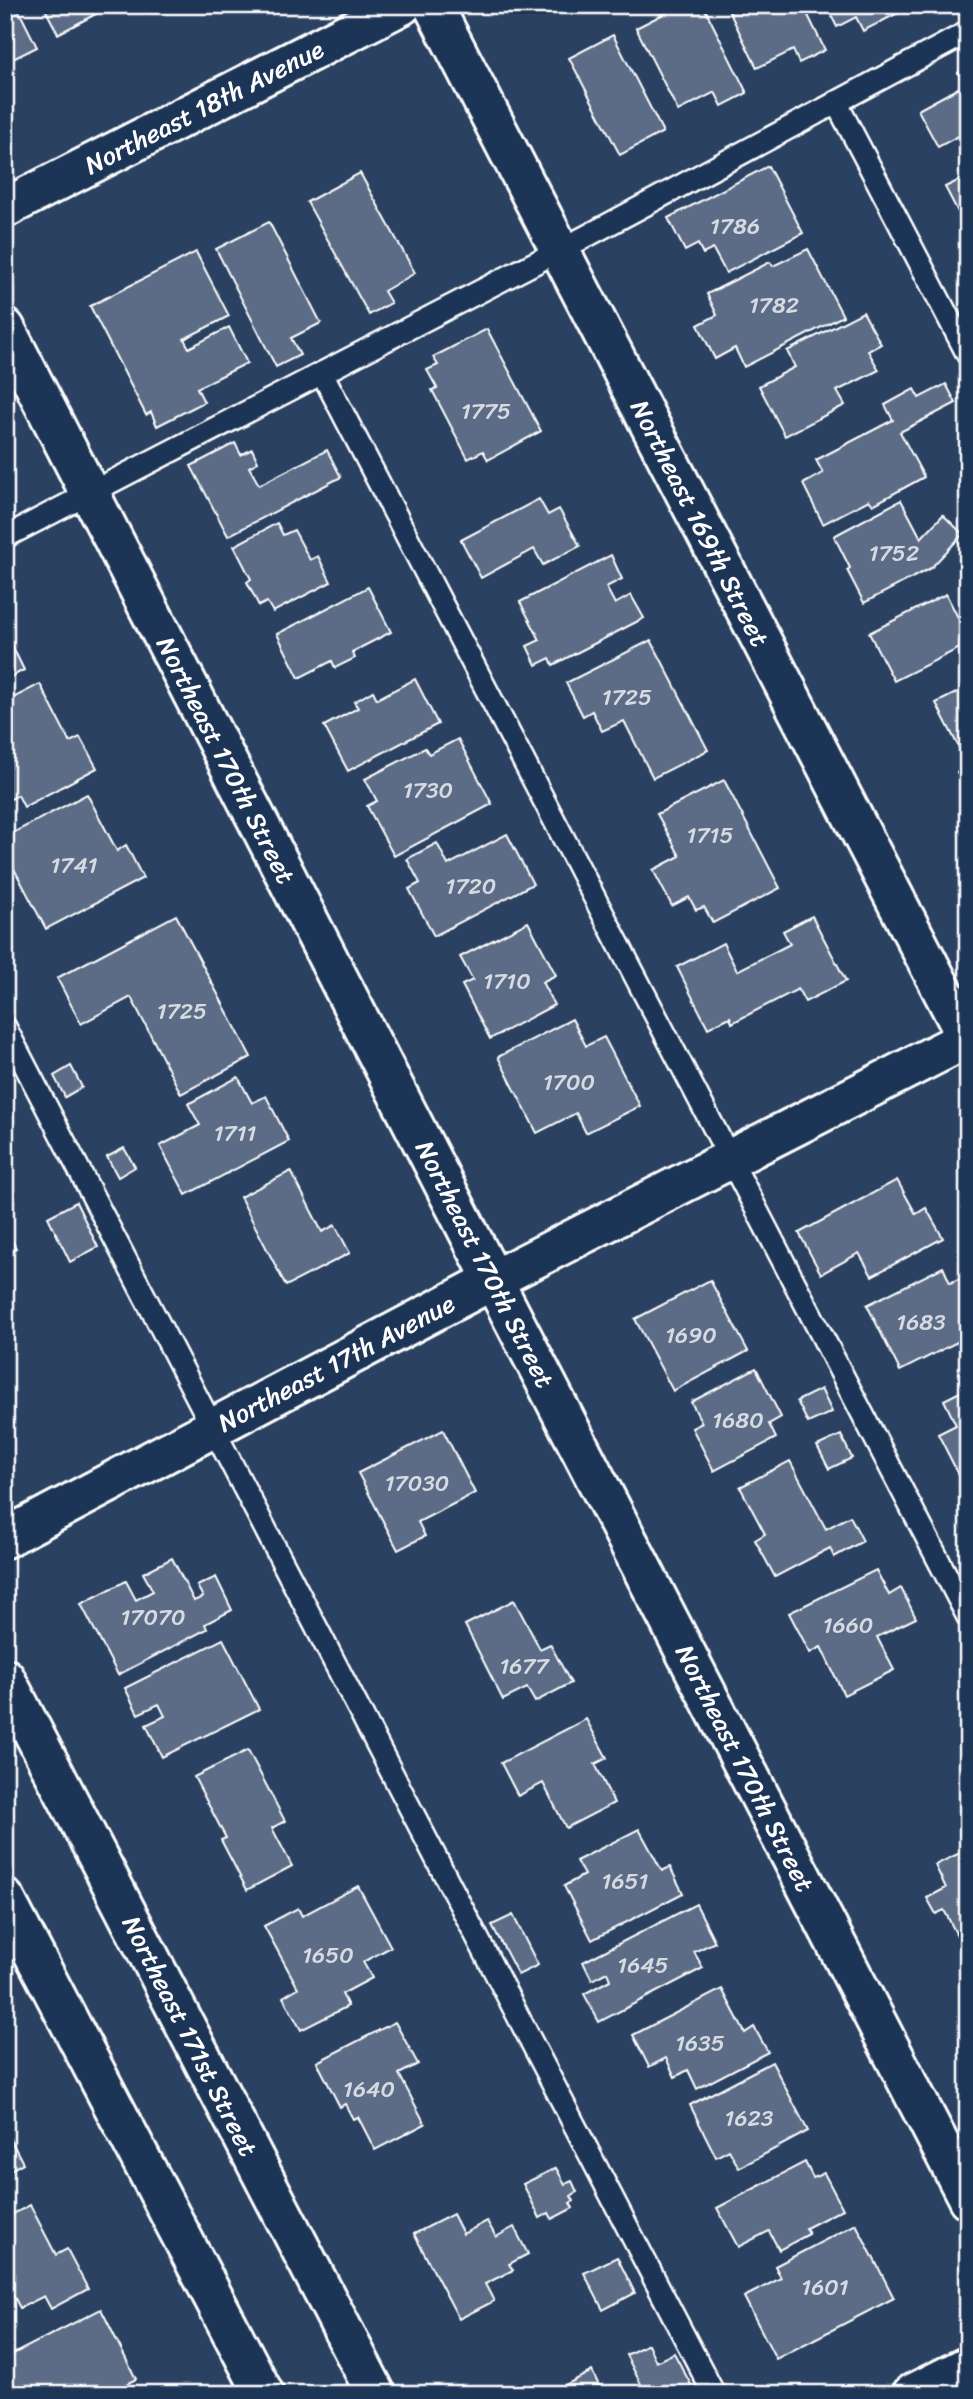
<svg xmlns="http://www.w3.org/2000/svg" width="973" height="2399" viewBox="0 0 973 2399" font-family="Sriracha,sans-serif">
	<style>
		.building { fill: #5b6c86; stroke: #fff; stroke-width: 2 }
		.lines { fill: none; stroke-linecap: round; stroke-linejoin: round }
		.service-casing { stroke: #fff; stroke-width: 26 }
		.minor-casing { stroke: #fff; stroke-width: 44 }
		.tertiary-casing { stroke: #fff; stroke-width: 44 }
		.service { stroke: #1d3557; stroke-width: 21 }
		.minor { stroke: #1d3557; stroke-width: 38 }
		.tertiary { stroke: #1d3557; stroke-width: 38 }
		.labels { text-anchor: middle; stroke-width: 5; stroke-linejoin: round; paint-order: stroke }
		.number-label { font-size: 23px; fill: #d6dae1 }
		.street-label { font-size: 26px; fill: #fff; stroke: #1d3557 }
	</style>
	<rect width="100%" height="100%" fill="#2a4161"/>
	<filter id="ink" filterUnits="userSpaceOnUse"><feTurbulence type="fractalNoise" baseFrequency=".0143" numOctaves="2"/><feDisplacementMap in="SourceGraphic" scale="14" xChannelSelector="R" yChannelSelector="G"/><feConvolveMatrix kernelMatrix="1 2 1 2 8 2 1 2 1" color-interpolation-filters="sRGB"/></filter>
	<g filter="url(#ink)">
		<g class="building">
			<polygon points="5,5 16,5 37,47 5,63"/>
			<polygon points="43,5 113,5 58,34"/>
			<polygon points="681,5 703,5 747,93 722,106 715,92 678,111 636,28"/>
			<polygon points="726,5 803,5 825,50 799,63 793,50 757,68"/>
			<polygon points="826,5 902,5 904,10 863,31 856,17 837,27"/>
			<polygon points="613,35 663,132 620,155 569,58"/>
			<polygon points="968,67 968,131 938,147 918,110 964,85 958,73"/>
			<polygon points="768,166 803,233 726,273 713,249 703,254 698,244 685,251 668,218"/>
			<polygon points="360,173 415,273 384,291 391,303 369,315 307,202"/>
			<polygon points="968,176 968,231 945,187"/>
			<polygon points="269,222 321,323 291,338 300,355 276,367 216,249"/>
			<polygon points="808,249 843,316 744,367 735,348 715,359 698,325 717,315 707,294 770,262 773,266"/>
			<polygon points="196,252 229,316 184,339 189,348 229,327 247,363 197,388 204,402 157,426 151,412 146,415 90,306"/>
			<polygon points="863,312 881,344 868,351 879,370 837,391 845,405 785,436 759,386 795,367 787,351"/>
			<polygon points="487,329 541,431 488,460 483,451 468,459 432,390 437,388 427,370 438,365 433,357"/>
			<polygon points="946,384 956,403 900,432 924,477 873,505 869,500 823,524 803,484 823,473 816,460 893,420 885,405 914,389 919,398"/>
			<polygon points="235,443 241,455 252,449 258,462 249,467 259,485 327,450 341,477 228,536 191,466"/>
			<polygon points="539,499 548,515 559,509 580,546 543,565 534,549 481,578 461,540"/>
			<polygon points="901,500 921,538 943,515 963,534 931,568 864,603 847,570 850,568 834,536"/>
			<polygon points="277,523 283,535 294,530 310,560 318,556 331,582 273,612 267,602 259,606 247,582 251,579 234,546"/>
			<polygon points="611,555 622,579 606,587 615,604 631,595 644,618 553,665 550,658 536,665 527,646 540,640 520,602"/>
			<polygon points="368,587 391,632 352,652 355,658 335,668 332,661 299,678 277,634"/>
			<polygon points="946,594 968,637 968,644 894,681 869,633"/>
			<polygon points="8,637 24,670 5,680 5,638"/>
			<polygon points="651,640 708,750 653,778 624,721 602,731 592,711 583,716 566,683"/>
			<polygon points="415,679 438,724 348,771 324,726 358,708 354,702 373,691 377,699"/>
			<polygon points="40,684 70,742 80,737 97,768 24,807 18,795 5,802 5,702"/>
			<polygon points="968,687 968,765 936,703"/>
			<polygon points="458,739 492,804 394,856 367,806 377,801 365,779 425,748 429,754"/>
			<polygon points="968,767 968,794 957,772"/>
			<polygon points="724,780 780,888 713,923 704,907 696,910 689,897 672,906 653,870 680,856 657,814"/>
			<polygon points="87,794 117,851 126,845 143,878 46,929 5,852 5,837"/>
			<polygon points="507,834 533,884 434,936 409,889 420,883 407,859 437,843 448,865"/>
			<polygon points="176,915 251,1057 181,1094 131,997 81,1024 57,978"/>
			<polygon points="812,916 846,981 805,1002 798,989 732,1023 730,1017 708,1028 677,967 723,943 737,971 790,944 783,931"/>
			<polygon points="528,922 556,975 542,982 554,1005 490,1039 462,985 473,980 460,957"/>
			<polygon points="572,1019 586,1046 604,1037 640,1106 586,1133 576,1113 537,1133 498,1057"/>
			<polygon points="71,1066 82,1087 65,1097 54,1076"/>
			<polygon points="238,1077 252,1103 266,1096 289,1141 186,1195 160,1146 200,1125 188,1104"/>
			<polygon points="124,1148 135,1167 118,1177 107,1157"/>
			<polygon points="291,1171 322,1232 335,1225 350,1253 286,1286 240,1197"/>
			<polygon points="897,1180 916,1214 926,1208 943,1238 872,1276 859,1253 821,1274 799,1233"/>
			<polygon points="76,1202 98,1247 70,1262 48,1217"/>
			<polygon points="5,1229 16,1248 5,1253"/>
			<polygon points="943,1267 950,1283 963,1277 968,1285 968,1343 965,1338 900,1371 867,1305"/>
			<polygon points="710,1280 748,1351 673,1391 635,1319"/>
			<polygon points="756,1368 781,1417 769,1424 776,1438 714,1471 692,1428 702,1423 691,1402"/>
			<polygon points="968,1381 968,1493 938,1434 956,1425 944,1400 964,1390 961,1385"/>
			<polygon points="821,1389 832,1412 808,1423 797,1401"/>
			<polygon points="443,1430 475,1493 418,1522 425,1536 398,1550 358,1473"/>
			<polygon points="841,1435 852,1458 829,1469 817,1446"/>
			<polygon points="790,1461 826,1529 850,1516 863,1541 834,1557 830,1548 775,1577 755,1540 765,1534 740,1487"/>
			<polygon points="172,1558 194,1601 203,1597 197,1586 216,1577 232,1610 205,1624 207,1629 118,1675 81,1604 126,1581 136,1600 153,1591 143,1573"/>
			<polygon points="876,1570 889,1595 901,1588 916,1618 877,1637 894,1670 844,1695 821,1647 810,1653 789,1613"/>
			<polygon points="514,1600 540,1649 550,1644 571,1683 535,1702 527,1688 503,1700 465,1625"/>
			<polygon points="223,1639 259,1709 162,1757 146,1725 165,1716 159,1704 138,1714 125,1688"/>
			<polygon points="586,1719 607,1758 595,1764 614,1803 566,1828 543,1783 518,1796 501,1763"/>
			<polygon points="248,1750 285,1821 272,1828 292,1866 247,1890 221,1840 226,1838 194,1777"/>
			<polygon points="639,1829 662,1871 670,1867 683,1893 592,1940 564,1886 584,1875 576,1861"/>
			<polygon points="968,1849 968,1943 962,1945 944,1910 936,1914 927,1898 946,1888 935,1865"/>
			<polygon points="358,1886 391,1947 363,1962 372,1978 342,1994 348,2006 301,2030 283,1997 298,1988 264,1926 298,1908 302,1916"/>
			<polygon points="696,1904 715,1942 694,1952 703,1968 599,2022 584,1994 610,1980 607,1972 592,1980 583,1962"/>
			<polygon points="513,1915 538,1965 518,1975 492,1925"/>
			<polygon points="722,1989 745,2033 754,2027 768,2052 697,2089 688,2070 675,2077 666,2058 649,2067 633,2035"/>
			<polygon points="395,2022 418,2064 399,2074 425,2124 375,2150 358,2117 353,2119 345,2104 340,2107 317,2062"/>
			<polygon points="772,2062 808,2131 739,2168 729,2150 716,2157 690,2105"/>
			<polygon points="6,2131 23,2163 5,2173 5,2132"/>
			<polygon points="805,2162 813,2178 824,2173 843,2209 806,2228 809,2234 779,2250 769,2231 738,2247 717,2208"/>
			<polygon points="556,2168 565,2184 572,2181 577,2192 571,2196 574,2201 570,2203 573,2208 552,2219 549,2213 540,2218 523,2184"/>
			<polygon points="30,2205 56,2255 67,2249 88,2289 51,2309 44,2296 20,2308 5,2280 5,2218"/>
			<polygon points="453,2214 463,2234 487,2221 496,2237 514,2227 528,2254 509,2264 513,2270 485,2284 494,2301 459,2319 414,2234"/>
			<polygon points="856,2224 894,2298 776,2359 744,2297 781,2278 775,2266"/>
			<polygon points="617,2257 635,2293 603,2310 584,2273"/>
			<polygon points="101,2309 136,2379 107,2394 5,2394 5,2358"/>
			<polygon points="648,2344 656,2362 674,2353 696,2394 646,2394 626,2355"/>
			<polygon points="592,2371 603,2394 548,2394"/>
		</g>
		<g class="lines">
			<g class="service-casing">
				<g id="service">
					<polyline points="836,102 968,355"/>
					<polyline points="322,373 968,1617"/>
					<polyline points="5,537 585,237 968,32"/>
					<polyline points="5,1027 714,2394"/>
				</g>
			</g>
			<g class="minor-casing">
				<g id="minor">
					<polyline points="433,5 968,1040"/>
					<polyline points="5,208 402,5"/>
					<polyline points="5,328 493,1280 968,2199"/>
					<polyline points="5,1538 493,1280 968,1038"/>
					<polyline points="912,2394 968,2366"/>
				</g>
			</g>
			<g class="tertiary-casing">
				<g id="tertiary">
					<polyline points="5,1678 376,2394"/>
					<polyline points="5,1899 264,2394"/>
				</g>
			</g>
			<use href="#service" class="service"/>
			<use href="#minor" class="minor"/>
			<use href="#tertiary" class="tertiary"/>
		</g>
	</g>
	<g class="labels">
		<g class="number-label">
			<text x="735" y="234">1786</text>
			<text x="774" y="313">1782</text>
			<text x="486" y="419">1775</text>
			<text x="894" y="561">1752</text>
			<text x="627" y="705">1725</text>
			<text x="428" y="798">1730</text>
			<text x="710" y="843">1715</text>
			<text x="74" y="873">1741</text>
			<text x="471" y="894">1720</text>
			<text x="507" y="989">1710</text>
			<text x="182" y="1019">1725</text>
			<text x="569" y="1090">1700</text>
			<text x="235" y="1141">1711</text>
			<text x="921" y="1330">1683</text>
			<text x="691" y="1343">1690</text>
			<text x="738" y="1428">1680</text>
			<text x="417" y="1491">17030</text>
			<text x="153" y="1625">17070</text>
			<text x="848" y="1633">1660</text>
			<text x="524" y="1674">1677</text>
			<text x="625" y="1889">1651</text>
			<text x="328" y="1963">1650</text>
			<text x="643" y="1973">1645</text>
			<text x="700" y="2051">1635</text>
			<text x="369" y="2097">1640</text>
			<text x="749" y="2126">1623</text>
			<text x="825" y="2295">1601</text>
		</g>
		<g class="street-label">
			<text transform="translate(204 107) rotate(-27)" y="9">Northeast 18th Avenue</text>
			<text transform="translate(700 523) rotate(63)" y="9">Northeast 169th Street</text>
			<text transform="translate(226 760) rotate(63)" y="9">Northeast 170th Street</text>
			<text transform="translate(485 1264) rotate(63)" y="9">Northeast 170th Street</text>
			<text transform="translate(336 1363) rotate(-28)" y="9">Northeast 17th Avenue</text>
			<text transform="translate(745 1768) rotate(63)" y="9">Northeast 170th Street</text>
			<text transform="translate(190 2036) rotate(63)" y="9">Northeast 171st Street</text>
		</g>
	</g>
	<rect width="973" height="2399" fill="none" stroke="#1d3557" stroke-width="28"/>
	<rect x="14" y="14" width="945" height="2371" fill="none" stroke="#fff" stroke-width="2.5" filter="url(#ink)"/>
</svg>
